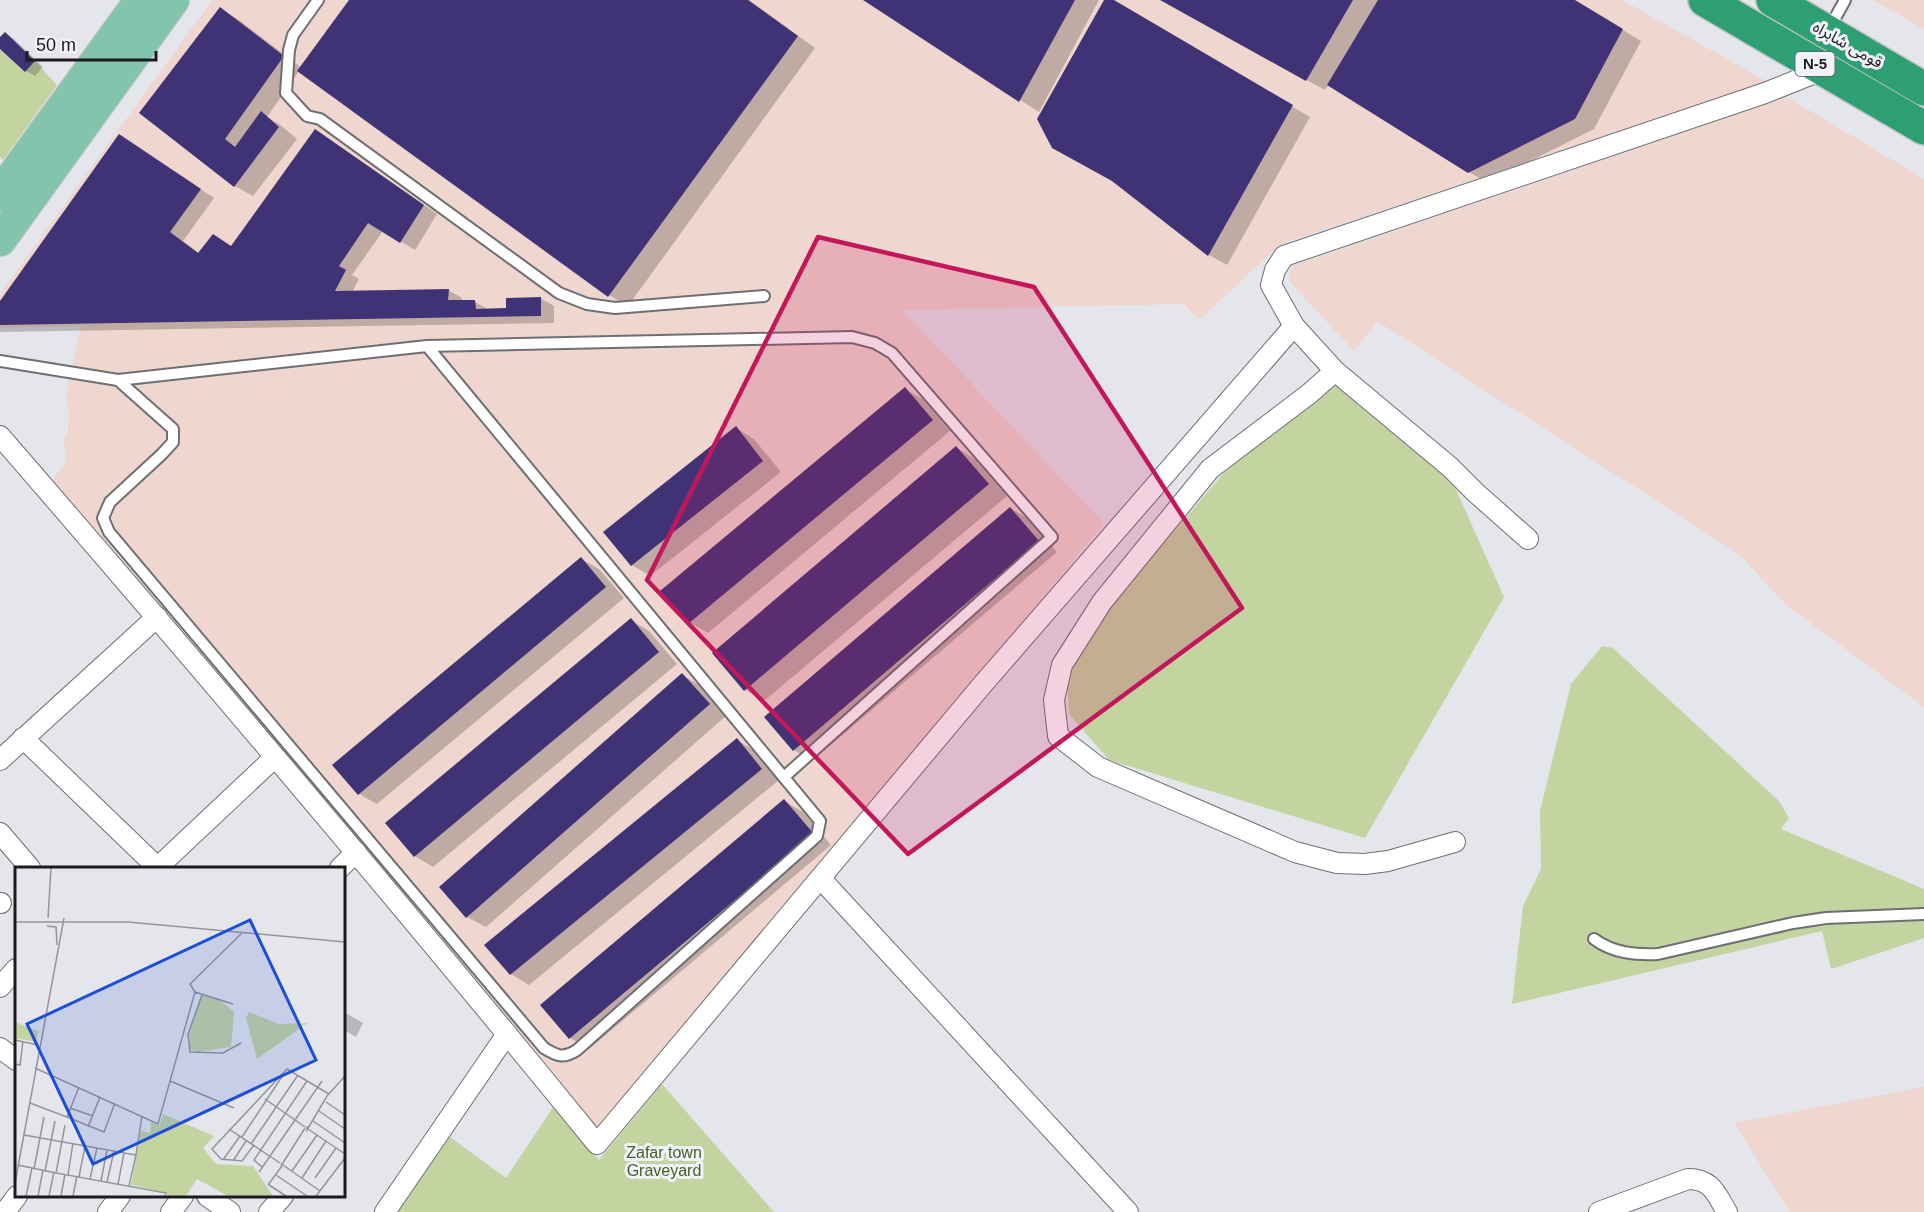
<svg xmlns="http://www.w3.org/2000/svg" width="1924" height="1212" viewBox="0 0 1924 1212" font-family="Helvetica,'Noto Sans Arabic',sans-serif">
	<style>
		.industrial { fill: #efd6ce }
		.green { fill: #c4d4a1 }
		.shadow { fill: #0003 }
		.building { fill: #3f3375 }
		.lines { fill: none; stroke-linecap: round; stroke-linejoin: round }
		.lane-casing { stroke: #6e6f75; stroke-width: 14 }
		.street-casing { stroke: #6e6f75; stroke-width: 22 }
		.primary-casing { stroke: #c4c4c4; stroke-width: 34 }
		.highway-casing { stroke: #c4c4c4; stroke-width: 36 }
		.lane { stroke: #fff; stroke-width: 10 }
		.street { stroke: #fff; stroke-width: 20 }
		.primary { stroke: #82c5ac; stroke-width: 32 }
		.highway { stroke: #2e9f74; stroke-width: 33 }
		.marked { fill: #c2185b; fill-opacity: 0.2; stroke: #c2185b; stroke-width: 4.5; stroke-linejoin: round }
		.labels { text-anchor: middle; stroke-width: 6; stroke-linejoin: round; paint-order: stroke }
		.shield { fill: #f2f2fa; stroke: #5c5c60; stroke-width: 1.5 }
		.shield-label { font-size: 15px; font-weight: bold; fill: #1b1b1e }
		.street-label { font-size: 16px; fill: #1b1b1e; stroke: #f2f2fa }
		.park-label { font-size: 16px; fill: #4c5b22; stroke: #f2f2fa }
		.inset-road { fill: none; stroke: #94949a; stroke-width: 1.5 }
		.view { fill: #1d4ed8; fill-opacity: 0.15; stroke: #1d4ed8; stroke-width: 3 }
		.inset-edge { fill: none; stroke: #1b1b1e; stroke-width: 3 }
	</style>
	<rect width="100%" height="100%" fill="#e5e5ec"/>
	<g class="industrial">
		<polygon points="212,0 1622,0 1768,82 1281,244 1199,320 1184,304 902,310 1104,524 598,1129 51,482 66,462 64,438 68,431 69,414 66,395 81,326 0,328 0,294"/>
		<polygon points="1872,0 1924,0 1924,29 1889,9"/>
		<polygon points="1787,97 1924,179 1924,707 1785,604 1739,554 1377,321 1354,351 1288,280 1292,266"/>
		<polygon points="1924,1087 1924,1212 1790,1212 1734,1123"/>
	</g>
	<g class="green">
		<polygon points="0,49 25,72 35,61 57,85 3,160 0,157"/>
		<polygon points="1329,368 1445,465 1504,597 1365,838 1109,760 1069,714 1067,672 1109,607 1223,474"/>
		<polygon points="1602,646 1613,648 1779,801 1789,818 1781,829 1924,889 1924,938 1831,969 1822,931 1512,1004 1523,906 1541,869 1540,811 1571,684"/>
		<polygon points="662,1084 774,1212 396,1212 450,1137 506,1178 554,1106 599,1160"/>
	</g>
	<g class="shadow">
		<polygon points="351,0 749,0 815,48 628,306 609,295 299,71 267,117 279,124 297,139 253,196 235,186 141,113 220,9 239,20 302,68"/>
		<polygon points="865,0 1099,0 1039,112"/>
		<polygon points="1106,0 1111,0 1310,117 1227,265 1209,255 1116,182"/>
		<polygon points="1162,0 1573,0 1641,41 1594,129 1487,183 1329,84 1325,90"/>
		<polygon points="5,33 14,39 43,67 35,76 26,71 0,47 0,39"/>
		<polygon points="329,139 437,214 415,250 383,231 352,275 359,279 352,292 448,290 462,298 462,302 475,302 489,310 507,309 540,298 554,306 554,323 0,332 0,304 133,144 214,198 183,241 199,253 232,247"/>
		<polygon points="905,389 924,400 950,431 708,633 689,622"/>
		<polygon points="736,428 754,439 781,472 650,576 632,565"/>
		<polygon points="957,448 975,459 1007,496 764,701 745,690 714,653"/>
		<polygon points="1010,508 1029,519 1057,552 812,761 794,750"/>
		<polygon points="581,559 599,569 624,598 377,804 359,794"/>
		<polygon points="631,620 649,631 677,664 433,867 415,856"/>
		<polygon points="682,675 701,686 727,715 486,927 467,917"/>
		<polygon points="737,740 755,751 779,780 529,985 511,974"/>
		<polygon points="784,801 803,812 831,845 589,1049 570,1038 542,1005"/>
		<polygon points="344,1012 363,1023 356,1037 344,1030"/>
	</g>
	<g class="building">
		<polygon points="349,0 748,0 798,36 608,297 297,71"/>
		<polygon points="863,0 1075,0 1019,102"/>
		<polygon points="1104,0 1114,0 1293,105 1208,256 1112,181 1052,148 1037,119"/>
		<polygon points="1160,0 1353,0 1306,81"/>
		<polygon points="1378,0 1575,0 1623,29 1575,119 1468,173 1327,85"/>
		<polygon points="220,7 284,56 225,139 235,147 261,111 279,127 234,187 139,113"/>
		<polygon points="5,32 35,61 25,72 0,49 0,37"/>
		<polygon points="315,129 424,205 400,243 368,223 339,266 346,270 335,291 449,289 448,300 475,300 476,309 506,308 506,298 541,297 541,316 0,325 0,301 119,134 201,189 170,232 198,253 213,234 231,246"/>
		<polygon points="905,387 933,420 688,624 660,591"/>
		<polygon points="736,426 763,461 631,566 603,532"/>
		<polygon points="956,446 989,484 744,691 712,653"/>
		<polygon points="1010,507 1039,541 793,751 764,717"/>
		<polygon points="581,557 606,587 358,795 332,765"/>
		<polygon points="631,618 659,652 414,857 385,823"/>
		<polygon points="682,673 710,704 466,918 439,887"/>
		<polygon points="737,738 762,769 510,975 484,945"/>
		<polygon points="784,799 814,834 569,1039 540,1005"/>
	</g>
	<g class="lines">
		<g class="lane-casing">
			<g id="lane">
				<polyline points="318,0 293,35 289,50 286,93 307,116 320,119 559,293 587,304 615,308 764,296"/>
				<polyline points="1829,29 1845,0"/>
				<polyline points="0,361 118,380 427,346 852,337 875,343 892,353 1052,537 784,777"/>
				<path d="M 118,380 L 173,429 L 173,442 L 162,454 L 110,502 L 103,518 L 109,532 L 544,1048 C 557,1056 563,1059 577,1050 L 817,836 L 820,821 L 427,346"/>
				<path d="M 1594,939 C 1613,953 1635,955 1658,954 L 1793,923 L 1826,918 L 1924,914"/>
			</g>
		</g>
		<g class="street-casing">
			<g id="street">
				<polyline points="1335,371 1309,394 1210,469 1102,602 1062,665 1054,700 1058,736 1098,767 1295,852 1337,863 1365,864 1388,861 1455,842"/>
				<path d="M 0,436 C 202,669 402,905 597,1144 L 983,684 L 1294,326"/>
				<polyline points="1528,539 1476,493 1450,467 1335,371 1294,326 1271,285 1275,270 1284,256 1765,93 1825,69"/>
				<polyline points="23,738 158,868"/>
				<polyline points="0,760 157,617"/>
				<polyline points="0,833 30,868"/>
				<polyline points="157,868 274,758"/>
				<polyline points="340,868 356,852"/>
				<polyline points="821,879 1128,1212"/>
				<polyline points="0,903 1,903"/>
				<polyline points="0,987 16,969"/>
				<polyline points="0,1048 16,1060"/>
				<polyline points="207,1196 230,1212"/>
				<polyline points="5,1212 17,1196"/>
				<polyline points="108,1212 120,1196"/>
				<polyline points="171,1212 183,1196"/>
				<polyline points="269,1212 283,1196"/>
				<polyline points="385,1212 507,1034"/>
				<path d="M 1599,1212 L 1688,1179 C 1712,1179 1716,1194 1727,1212"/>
			</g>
		</g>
		<g class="primary-casing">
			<g id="primary">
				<polyline points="0,194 141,0"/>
				<polyline points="0,240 173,0"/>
			</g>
		</g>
		<g class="highway-casing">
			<g id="highway">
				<polyline points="1705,0 1924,128"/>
				<polyline points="1773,0 1924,89"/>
			</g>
		</g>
		<use href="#lane" class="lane"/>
		<use href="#street" class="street"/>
		<use href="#primary" class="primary"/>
		<use href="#highway" class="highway"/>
	</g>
	<path class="marked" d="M 818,237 L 1034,287 L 1242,608 L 908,854 L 647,580 Z"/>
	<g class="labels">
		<rect class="shield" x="1795.5" y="52" width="39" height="24" rx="4.5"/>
		<g class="shield-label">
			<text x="1815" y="69">N-5</text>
		</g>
		<g class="street-label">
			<text transform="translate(1848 44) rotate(30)" y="6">قومی شاہراہ</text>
		</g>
		<g class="park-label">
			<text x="664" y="1158">Zafar town<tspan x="664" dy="18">Graveyard</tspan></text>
		</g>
	</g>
	<g transform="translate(15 867)">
		<rect width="330" height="330" fill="#e5e5ec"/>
		<path d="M 186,128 L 205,133 L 219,145 L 216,180 L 182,185 L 175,182 L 174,167 ZM 234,145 L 264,157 L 292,156 L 242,192 L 231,151 ZM 0,155 L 24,164 L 21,175 L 0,171 ZM 148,247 L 199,269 L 188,281 L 201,297 L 238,299 L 258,329 L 213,329 L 182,312 L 171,329 L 152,329 L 152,326 L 116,318 L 126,264 L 135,266 L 136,255 L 144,259 Z" fill="#c4d4a1"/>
		<path class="inset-road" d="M 33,51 L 36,1M 0,55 L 113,55 L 330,75M 32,59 L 41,60 L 42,78M 187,128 L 173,167 L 175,185 L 208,186 L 226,176M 218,137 L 180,125 L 175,117 L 227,66M 0,173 L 23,178M 0,197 L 5,198 L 8,174M 20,201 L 143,257 L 180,125M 155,214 L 219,241M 250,232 L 290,260M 311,235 L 330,248M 15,236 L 52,250 L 64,220M 55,241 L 78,249M 304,244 L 330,262M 52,250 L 89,265 L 100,236M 298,254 L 330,276M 50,258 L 41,306 L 151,326 L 150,329M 292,259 L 292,263 L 312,229 L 330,209M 73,260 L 85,230M 214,262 L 265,296M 293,262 L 330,287M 9,268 L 121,288 L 114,319M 227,270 L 268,208M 236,277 L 283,208M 239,278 L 227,294 L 206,292 L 197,282 L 272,202 L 314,227M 121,288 L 127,249M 208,293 L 225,269M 218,294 L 231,274M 267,296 L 266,299 L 290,261M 3,298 L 41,306M 268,298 L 305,324M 247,300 L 239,293 L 292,214M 19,302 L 29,250M 30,304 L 40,254M 277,304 L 302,268M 244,305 L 307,214M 53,308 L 58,276M 261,308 L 292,329M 64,310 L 70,279M 287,311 L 311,274M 300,311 L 321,281M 75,312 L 82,281M 86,314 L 92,283M 92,315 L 99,284M 0,316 L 49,51M 103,317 L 109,286M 253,318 L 267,299M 254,318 L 271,329M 11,329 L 17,301M 23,329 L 28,303M 34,329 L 39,305M 46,329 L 50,307M 58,329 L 62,309M 301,329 L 330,291"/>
		<path class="view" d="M 235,53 L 301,193 L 78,297 L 12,157 Z"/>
		<rect width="330" height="330" class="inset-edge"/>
	</g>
	<path d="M27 51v9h129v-9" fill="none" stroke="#1b1b1e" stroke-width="3"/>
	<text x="36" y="51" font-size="18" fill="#1b1b1e" stroke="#f2f2fa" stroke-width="4.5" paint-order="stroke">50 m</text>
</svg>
